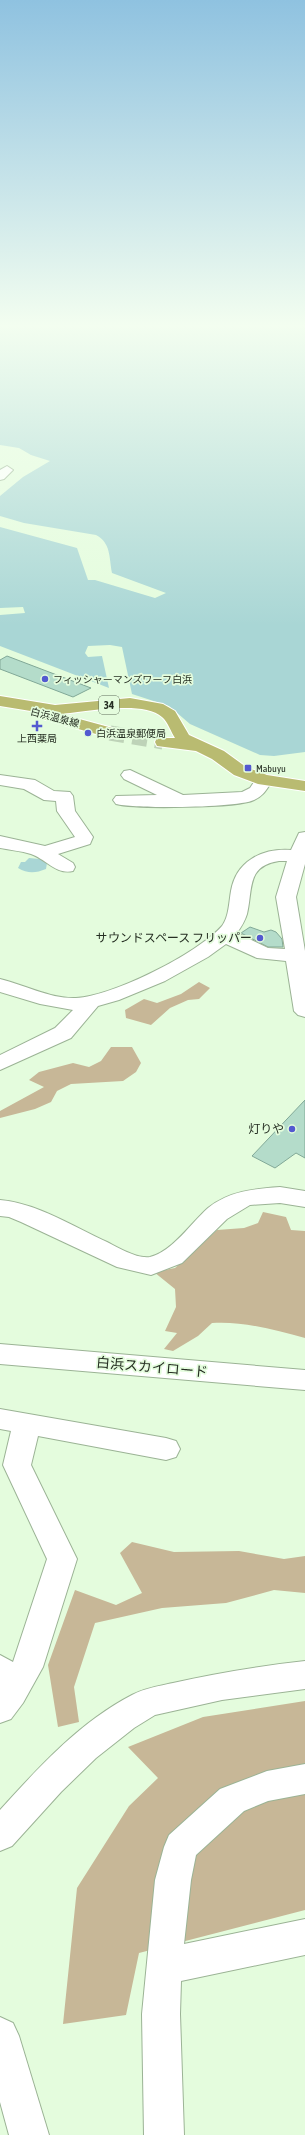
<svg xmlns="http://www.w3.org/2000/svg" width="305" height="2135" viewBox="0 0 305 2135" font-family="'Asap Condensed','Noto Sans JP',sans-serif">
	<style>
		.forest { fill: #c7b797 }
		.water { fill: #a9d6d5 }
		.building { fill: #b4dcca; stroke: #81a897 }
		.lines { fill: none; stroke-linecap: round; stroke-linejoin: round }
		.major-tunnel { stroke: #bed3b8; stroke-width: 15; stroke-dasharray: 15 8; stroke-linecap: butt }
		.minor-casing { stroke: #9bb395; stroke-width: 2 }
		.major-casing { stroke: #fff; stroke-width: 2 }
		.minor { fill: #fff; fill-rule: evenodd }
		.major { fill: #b9bb71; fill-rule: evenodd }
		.poi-dot { fill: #5359d0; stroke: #e4fcdd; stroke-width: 1.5 }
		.labels { text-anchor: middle; stroke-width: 3.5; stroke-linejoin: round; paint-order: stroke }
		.far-poi-label { font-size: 10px; fill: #252e22; stroke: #e4fcdd; text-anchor: start }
		.far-street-label { font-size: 10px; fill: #252e22; stroke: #e4fcdd }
		.shield { fill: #e4fcdd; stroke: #5e6c5a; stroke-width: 1 }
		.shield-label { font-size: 11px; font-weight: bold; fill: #252e22 }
		.poi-label { font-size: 12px; fill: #252e22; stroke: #e4fcdd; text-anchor: end }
		.near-street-label { font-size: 14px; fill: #252e22; stroke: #e4fcdd }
	</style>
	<rect width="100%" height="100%" fill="#e4fcdd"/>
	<g class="forest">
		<polygon points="199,982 210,988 199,999 188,1000 170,1008 151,1025 126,1018 125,1010 144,999 157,1003 181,994"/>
		<polygon points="111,1047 132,1047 141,1063 136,1072 123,1081 71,1084 57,1091 51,1102 35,1109 0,1118 0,1111 44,1087 29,1080 39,1072 73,1063 89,1067 101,1061"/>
		<path d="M 263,1212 L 286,1217 L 291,1230 L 305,1231 L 305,1338 C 274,1330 244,1321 212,1323 L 198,1336 L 173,1351 L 164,1349 L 177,1333 L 165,1331 L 176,1307 L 175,1289 L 154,1272 L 175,1268 L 217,1230 L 244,1228 L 258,1223 Z"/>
		<polygon points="132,1542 174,1552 239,1551 284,1559 305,1556 305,1593 274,1590 226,1603 162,1608 95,1623 74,1687 79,1722 58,1727 48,1665 75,1590 116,1605 142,1593 120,1553"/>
		<polygon points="305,1701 305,1910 139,1953 126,2015 63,2024 77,1888 129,1806 158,1778 128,1747 203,1717"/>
	</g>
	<g class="water">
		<path d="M 0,327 L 305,327 L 305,752 L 274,756 L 260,755 L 190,724 L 169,706 L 132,694 L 122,647 L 110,645 L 88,646 L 85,653 L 88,657 L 102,656 L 109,688 L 0,646 L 0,615 L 25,613 L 23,607 L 0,608 L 0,527 L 77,548 L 88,580 L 95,580 L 155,598 L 166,593 L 112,573 C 109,557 111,543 96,535 L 24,523 L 0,516 L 0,496 L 23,477 L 50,461 L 31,455 L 19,448 L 0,445 Z"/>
		<path d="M 29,858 L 40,859 L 47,863 L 46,869 C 36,873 28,874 18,868 L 21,862 L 25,862 Z"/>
	</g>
	<g class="building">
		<polygon points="7,656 91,688 73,697 0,669 0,660"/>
		<polygon points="250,927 264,932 271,930 276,932 282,939 283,947 268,947 241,933"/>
		<polygon points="305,1100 305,1158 296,1153 275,1168 252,1156"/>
	</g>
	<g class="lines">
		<polyline class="major-tunnel" points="110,733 163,742"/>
		<g class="minor-casing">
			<g id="minor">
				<polygon points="7,466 13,470 4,479 0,480 0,470"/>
				<path d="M 130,770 L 183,795 L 242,792 L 250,788 L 258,776 L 264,775 L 270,776 L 273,780 C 267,788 264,796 254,800 C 238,808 135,809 116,804 L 113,800 L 116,796 L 157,795 L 124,779 L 121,775 L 124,771 Z"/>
				<path d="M 0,775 L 35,780 L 54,791 L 70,792 L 73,796 L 75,811 L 93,837 L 90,844 L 58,854 L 73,863 L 75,867 L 73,871 C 56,875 46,859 31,854 C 21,851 10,850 0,848 L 0,836 L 45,846 L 75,837 L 57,811 L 56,801 L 44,800 L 24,789 L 0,785 Z"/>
				<path d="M 305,832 L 305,864 L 296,897 L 305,951 L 305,1017 L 298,1015 L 294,1011 L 286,961 L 257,958 L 226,944 L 208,957 L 165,981 L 119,1000 L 98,1006 L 71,1038 L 0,1070 L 0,1055 L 55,1028 L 73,1010 L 40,1004 L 0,992 L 0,979 C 25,985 50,999 76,998 C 113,996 197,954 222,926 C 229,917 229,902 231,891 C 236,861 262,848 291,850 L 299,833 ZM 279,861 L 287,861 L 276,897 L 285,949 L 268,948 L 237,933 C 241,927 245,921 247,914 C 253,889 246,866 279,861 Z"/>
				<path d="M 280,1187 L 305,1191 L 305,1207 L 280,1203 L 250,1205 L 227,1219 L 182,1263 L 151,1275 L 117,1267 L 21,1222 L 9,1217 L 0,1216 L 0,1200 C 37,1203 74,1227 107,1242 C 119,1248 137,1259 150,1257 C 172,1252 192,1222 208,1208 C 229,1191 254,1189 280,1187 Z"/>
				<polygon points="0,1344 305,1370 305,1390 0,1364"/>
				<polygon points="0,1409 166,1438 176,1441 180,1449 176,1457 166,1460 38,1436 31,1465 77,1559 43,1667 23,1703 11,1719 0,1723 0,1655 13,1662 47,1559 3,1465 11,1431 0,1429"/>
				<path d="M 305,1661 L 305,1689 L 222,1700 L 155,1715 L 134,1728 L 96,1758 L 61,1792 L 12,1846 L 0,1851 L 0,1810 C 39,1767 80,1722 132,1695 C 145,1688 159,1686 173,1683 C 217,1673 260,1666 305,1661 Z"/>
				<polygon points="305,1764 305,1794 268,1801 244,1811 196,1855 191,1880 184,1944 305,1919 305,1955 181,1981 180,2014 184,2135 144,2135 142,2014 155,1880 164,1847 169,1835 220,1789 267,1771"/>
				<polygon points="0,2017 13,2023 19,2036 49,2135 9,2135 0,2102"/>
			</g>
		</g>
		<g class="major-casing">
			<path id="major" d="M 0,696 L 55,705 L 130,698 L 163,704 L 175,711 L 189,735 L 224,751 L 246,767 L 267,775 L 305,781 L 305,791 L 258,784 L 234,775 L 212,759 L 196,751 L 157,746 L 155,742 L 157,738 L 175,738 C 171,732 168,722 162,717 C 144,700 85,712 61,714 L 116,729 L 118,733 L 116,737 L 110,738 L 43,719 L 41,716 L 43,713 L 0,706 Z"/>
		</g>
		<use href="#minor" class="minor"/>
		<use href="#major" class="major"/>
	</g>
	<linearGradient id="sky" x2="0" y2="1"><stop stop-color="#8fc2e0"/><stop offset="0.52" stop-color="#f3fef0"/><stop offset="1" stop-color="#f3fef0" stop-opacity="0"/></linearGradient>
	<rect width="305" height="626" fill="url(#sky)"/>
	<g class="poi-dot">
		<circle cx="45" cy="679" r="4"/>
		<path d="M35 720h4v4h4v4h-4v4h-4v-4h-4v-4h4z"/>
		<circle cx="88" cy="733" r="4"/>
		<rect x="244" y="764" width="8" height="8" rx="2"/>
		<circle cx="260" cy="938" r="4"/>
		<circle cx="292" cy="1129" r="4"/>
	</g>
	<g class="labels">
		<g class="far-poi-label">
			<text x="53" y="683">フィッシャーマンズワーフ白浜</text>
			<text x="96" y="737">白浜温泉郵便局</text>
			<text x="37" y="742" text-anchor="middle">上西薬局</text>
			<text x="256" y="772">Mabuyu</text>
		</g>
		<g class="far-street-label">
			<text transform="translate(55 717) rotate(15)" y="4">白浜温泉線</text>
		</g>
		<rect class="shield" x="99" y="696" width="20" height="18" rx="3"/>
		<g class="shield-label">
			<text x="109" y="709">34</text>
		</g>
		<g class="poi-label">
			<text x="252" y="942">サウンドスペース フリッパー</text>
			<text x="284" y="1133">灯りや</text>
		</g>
		<g class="near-street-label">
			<text transform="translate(152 1367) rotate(5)" y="5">白浜スカイロード</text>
		</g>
	</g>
</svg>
